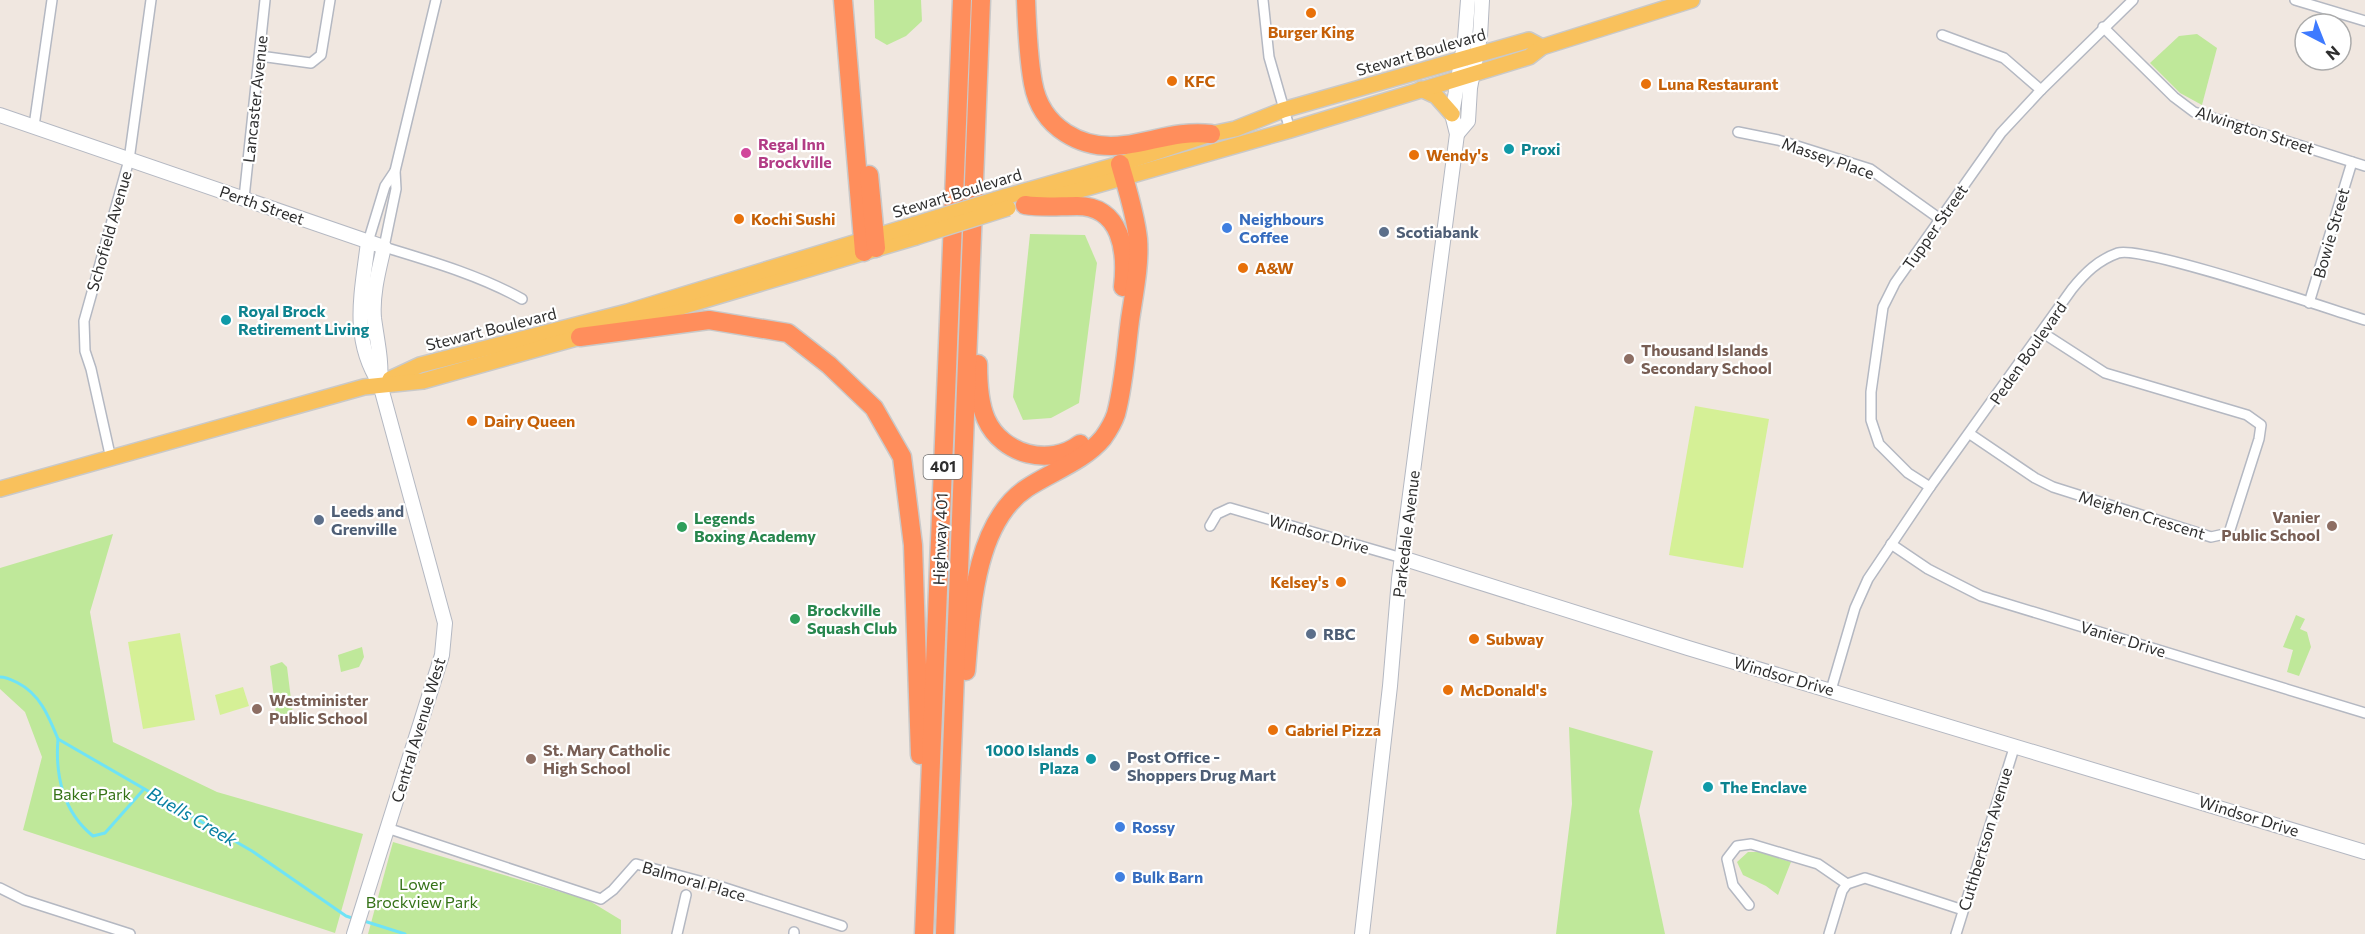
<svg xmlns="http://www.w3.org/2000/svg" width="2365" height="934" viewBox="0 0 2365 934" font-family="Commissioner,sans-serif">
	<style>
		.green { fill: #bfe89a }
		.pitch { fill: #d5f096 }
		.lines { fill: none; stroke-linecap: round; stroke-linejoin: round }
		.stream { stroke: #6fe3f6; stroke-width: 3 }
		.street-casing { stroke: #b4b8c2; stroke-width: 12 }
		.secondary-casing { stroke: #b4b8c2; stroke-width: 16 }
		.primary-casing { stroke: #c9c9c9; stroke-width: 18 }
		.highway-casing { stroke: #c9c9c9; stroke-width: 21 }
		.street { stroke: #fff; stroke-width: 9 }
		.secondary { stroke: #fff; stroke-width: 14 }
		.primary { stroke: #f9c15c; stroke-width: 15 }
		.highway { stroke: #ff8e5c; stroke-width: 18 }
		.primary-bridge-casing { stroke: #c9c9c9; stroke-width: 18; stroke-linecap: butt }
		.primary-bridge { stroke: #f9c15c; stroke-width: 15 }
		.food-dot { fill: #e8710a; stroke: #fff; stroke-width: 2 }
		.culture-dot { fill: #0f9aa8; stroke: #fff; stroke-width: 2 }
		.hotel-dot { fill: #d1479c; stroke: #fff; stroke-width: 2 }
		.shop-dot { fill: #3f7fe0; stroke: #fff; stroke-width: 2 }
		.service-dot { fill: #5c6f8a; stroke: #fff; stroke-width: 2 }
		.education-dot { fill: #8d6e63; stroke: #fff; stroke-width: 2 }
		.leisure-dot { fill: #2e9e5b; stroke: #fff; stroke-width: 2 }
		.labels { text-anchor: middle; stroke-width: 4.5; stroke-linejoin: round; paint-order: stroke }
		.shield { fill: #fff; stroke: #6d6d6d; stroke-width: 1.5 }
		.shield-label { font-size: 15px; font-weight: bold; fill: #2e2e2e }
		.food-label { font-size: 16px; font-weight: bold; fill: #c56008; stroke: #fff; text-anchor: start }
		.street-label { font-size: 16px; fill: #2e2e2e; stroke: #fff }
		.hotel-label { font-size: 16px; font-weight: bold; fill: #b23c85; stroke: #fff; text-anchor: start }
		.culture-label { font-size: 16px; font-weight: bold; fill: #0d838f; stroke: #fff; text-anchor: start }
		.shop-label { font-size: 16px; font-weight: bold; fill: #366cbe; stroke: #fff; text-anchor: start }
		.service-label { font-size: 16px; font-weight: bold; fill: #4e5e75; stroke: #fff; text-anchor: start }
		.education-label { font-size: 16px; font-weight: bold; fill: #785e54; stroke: #fff; text-anchor: start }
		.leisure-label { font-size: 16px; font-weight: bold; fill: #27864d; stroke: #fff; text-anchor: start }
		.park-label { font-size: 16px; fill: #357217; stroke: #fff }
		.water-label { font-size: 18px; font-style: italic; fill: #0780a2; stroke: #fff }
	</style>
	<rect width="100%" height="100%" fill="#f0e7e0"/>
	<g class="green">
		<polygon points="874,0 921,0 922,21 906,36 887,45 875,38"/>
		<polygon points="2197,34 2217,48 2202,105 2180,93 2150,63 2179,36"/>
		<polygon points="1030,234 1085,235 1097,263 1079,403 1051,418 1023,420 1013,397"/>
		<polygon points="113,534 90,612 113,742 217,792 363,834 335,933 23,830 42,757 25,712 0,689 0,568"/>
		<polygon points="2296,615 2305,619 2300,629 2307,632 2311,647 2299,676 2287,672 2293,650 2283,647"/>
		<polygon points="362,647 364,657 359,667 341,672 338,655"/>
		<polygon points="282,662 287,667 293,715 286,721 280,719 276,714 270,666"/>
		<polygon points="1569,727 1653,751 1639,811 1665,934 1556,934 1572,804"/>
		<polygon points="393,842 588,900 621,920 621,934 368,934"/>
		<polygon points="1748,852 1759,852 1791,862 1778,895 1766,886 1743,875 1737,862"/>
	</g>
	<g class="pitch">
		<polygon points="1695,406 1769,419 1743,568 1669,555"/>
		<polygon points="180,633 195,720 143,729 128,642"/>
		<polygon points="243,687 249,706 220,715 215,695"/>
	</g>
	<g class="lines">
		<g class="stream">
			<path d="M 0,677 C 7,677 12,680 18,683 C 40,694 49,717 58,739 L 252,851 L 346,916 L 355,919"/>
			<path d="M 58,739 C 55,775 63,812 93,836 L 105,833 L 144,789"/>
			<polyline points="364,921 405,934"/>
		</g>
		<g class="street-casing">
			<g id="street">
				<path d="M 436,0 L 395,171 L 396,189 L 384,247 C 430,261 479,275 522,299"/>
				<polyline points="1263,0 1269,57 1290,130"/>
				<polyline points="2295,0 2365,21"/>
				<polyline points="2103,27 2174,97 2194,112 2365,166"/>
				<polyline points="1942,35 2004,58 2041,90"/>
				<polyline points="260,56 311,63 321,55 330,0"/>
				<polyline points="34,126 52,0"/>
				<polyline points="1738,132 1778,140 1870,169 1940,219"/>
				<polyline points="244,198 265,0"/>
				<polyline points="368,242 385,186 395,171"/>
				<polyline points="2309,303 2352,162"/>
				<polyline points="1970,434 2035,478 2053,487 2211,537 2229,533 2259,439 2261,425 2247,415 2105,373 2043,333"/>
				<polyline points="111,459 91,369 85,351 84,321 129,160 151,0"/>
				<polyline points="1930,487 1908,473 1879,444 1871,420 1871,392 1883,307 1895,283 2001,133 2041,90 2133,0"/>
				<polyline points="1210,526 1217,514 1230,508 1402,558"/>
				<polyline points="1891,544 1928,569 1981,596 2365,713"/>
				<path d="M 1831,690 L 1855,608 L 1868,579 L 1930,487 L 2072,289 C 2085,273 2098,260 2118,253 C 2142,245 2329,309 2365,320"/>
				<polyline points="387,828 601,899 613,890 636,864 722,887 842,926"/>
				<polyline points="0,888 24,900 130,934"/>
				<polyline points="1749,905 1733,885 1727,859 1737,846 1751,844 1818,864 1847,884"/>
				<polyline points="677,934 686,895"/>
				<polyline points="794,934 794,932"/>
				<polyline points="1829,934 1842,891 1847,884 1865,878 1963,910"/>
				<polyline points="1956,934 2015,745"/>
			</g>
		</g>
		<g class="secondary-casing">
			<g id="secondary">
				<path d="M 0,115 L 384,247 C 379,269 372,294 374,318 C 377,341 382,360 380,384"/>
				<polyline points="1457,134 1468,121 1470,88 1480,37 1482,0"/>
				<polyline points="1402,558 1688,648 2365,852"/>
				<path d="M 354,934 L 442,655 L 445,623 L 380,384 C 350,338 362,293 368,242"/>
				<polyline points="1362,934 1390,686 1399,579 1457,134 1452,114 1465,39 1468,0"/>
			</g>
		</g>
		<g class="primary-casing">
			<g id="primary">
				<polyline points="1421,89 1436,96 1452,114"/>
				<polyline points="1004,197 1120,164 1211,134 1235,129 1283,110 1529,40 1542,47"/>
				<polyline points="1034,203 1290,130 1529,57 1542,47 1692,0"/>
				<polyline points="614,327 916,237"/>
				<polyline points="390,379 420,365 627,312 916,224"/>
				<polyline points="0,489 364,387 423,381 591,334"/>
			</g>
		</g>
		<g class="highway-casing">
			<g id="highway">
				<polyline points="843,0 864,252"/>
				<path d="M 1026,0 C 1027,27 1028,56 1033,83 C 1041,128 1082,151 1125,145 C 1154,141 1181,130 1211,134"/>
				<polyline points="869,175 876,248"/>
				<path d="M 1025,205 C 1043,208 1059,206 1077,206 C 1122,206 1127,252 1123,287"/>
				<polyline points="580,337 709,320 788,333 829,365 874,408 902,457 913,545 920,755"/>
				<path d="M 978,364 C 978,382 979,403 986,419 C 1002,455 1050,467 1080,444"/>
				<path d="M 966,671 C 971,613 974,523 1027,488 C 1051,472 1084,461 1103,438 C 1108,431 1113,423 1116,414 C 1124,384 1126,351 1130,320 C 1134,293 1140,265 1138,239 C 1135,212 1127,189 1120,164"/>
				<polyline points="924,934 962,0"/>
				<polyline points="945,934 981,0"/>
			</g>
		</g>
		<use href="#street" class="street"/>
		<use href="#secondary" class="secondary"/>
		<use href="#primary" class="primary"/>
		<use href="#highway" class="highway"/>
		<g class="primary-bridge-casing">
			<g id="primary-bridge">
				<polyline points="916,224 1004,197"/>
				<polyline points="916,237 1008,208"/>
			</g>
		</g>
		<use href="#primary-bridge" class="primary-bridge"/>
	</g>
	<g class="food-dot">
		<circle cx="1311" cy="13" r="6"/>
		<circle cx="1172" cy="81" r="6"/>
		<circle cx="1646" cy="84" r="6"/>
		<circle cx="1414" cy="155" r="6"/>
		<circle cx="739" cy="219" r="6"/>
		<circle cx="1243" cy="268" r="6"/>
		<circle cx="472" cy="421" r="6"/>
		<circle cx="1341" cy="582" r="6"/>
		<circle cx="1474" cy="639" r="6"/>
		<circle cx="1448" cy="690" r="6"/>
		<circle cx="1273" cy="730" r="6"/>
	</g>
	<g class="culture-dot">
		<circle cx="1509" cy="149" r="6"/>
		<circle cx="226" cy="320" r="6"/>
		<circle cx="1091" cy="759" r="6"/>
		<circle cx="1708" cy="787" r="6"/>
	</g>
	<circle class="hotel-dot" cx="746" cy="153" r="6"/>
	<g class="shop-dot">
		<circle cx="1227" cy="228" r="6"/>
		<circle cx="1120" cy="827" r="6"/>
		<circle cx="1120" cy="877" r="6"/>
	</g>
	<g class="service-dot">
		<circle cx="1384" cy="232" r="6"/>
		<circle cx="319" cy="520" r="6"/>
		<circle cx="1311" cy="634" r="6"/>
		<circle cx="1115" cy="766" r="6"/>
	</g>
	<g class="education-dot">
		<circle cx="1629" cy="359" r="6"/>
		<circle cx="2332" cy="526" r="6"/>
		<circle cx="257" cy="709" r="6"/>
		<circle cx="531" cy="759" r="6"/>
	</g>
	<g class="leisure-dot">
		<circle cx="682" cy="527" r="6"/>
		<circle cx="795" cy="619" r="6"/>
	</g>
	<g class="labels">
		<rect class="shield" x="923.5" y="455" width="39" height="24" rx="4.5"/>
		<g class="shield-label">
			<text x="943" y="472">401</text>
		</g>
		<g class="food-label">
			<text x="1311" y="38" text-anchor="middle">Burger King</text>
			<text x="1184" y="87">KFC</text>
			<text x="1658" y="90">Luna Restaurant</text>
			<text x="1426" y="161">Wendy's</text>
			<text x="751" y="225">Kochi Sushi</text>
			<text x="1255" y="274">A&amp;W</text>
			<text x="484" y="427">Dairy Queen</text>
			<text x="1329" y="588" text-anchor="end">Kelsey's</text>
			<text x="1486" y="645">Subway</text>
			<text x="1460" y="696">McDonald's</text>
			<text x="1285" y="736">Gabriel Pizza</text>
		</g>
		<g class="street-label">
			<text transform="translate(1421 52) rotate(-16)" y="6">Stewart Boulevard</text>
			<text transform="translate(255 99) rotate(-84)" y="6">Lancaster Avenue</text>
			<text transform="translate(2255 130) rotate(18)" y="6">Alwington Street</text>
			<text transform="translate(1828 158) rotate(19)" y="6">Massey Place</text>
			<text transform="translate(957 193) rotate(-17)" y="6">Stewart Boulevard</text>
			<text transform="translate(262 205) rotate(19)" y="6">Perth Street</text>
			<text transform="translate(1935 227) rotate(-55)" y="6">Tupper Street</text>
			<text transform="translate(109 231) rotate(-74)" y="6">Schofield Avenue</text>
			<text transform="translate(2331 233) rotate(-74)" y="6">Bowie Street</text>
			<text transform="translate(491 329) rotate(-14)" y="6">Stewart Boulevard</text>
			<text transform="translate(2028 353) rotate(-55)" y="6">Peden Boulevard</text>
			<text transform="translate(2142 515) rotate(17)" y="6">Meighen Crescent</text>
			<text transform="translate(1319 534) rotate(16)" y="6">Windsor Drive</text>
			<text transform="translate(1406 534) rotate(-83)" y="6">Parkedale Avenue</text>
			<text transform="translate(940 539) rotate(-88)" y="6">Highway 401</text>
			<text transform="translate(2123 639) rotate(17)" y="6">Vanier Drive</text>
			<text transform="translate(1784 676) rotate(16)" y="6">Windsor Drive</text>
			<text transform="translate(418 730) rotate(-73)" y="6">Central Avenue West</text>
			<text transform="translate(2249 816) rotate(17)" y="6">Windsor Drive</text>
			<text transform="translate(1985 839) rotate(-73)" y="6">Cuthbertson Avenue</text>
			<text transform="translate(694 881) rotate(16)" y="6">Balmoral Place</text>
		</g>
		<g class="hotel-label">
			<text x="758" y="150">Regal Inn<tspan x="758" dy="18">Brockville</tspan></text>
		</g>
		<g class="culture-label">
			<text x="1521" y="155">Proxi</text>
			<text x="238" y="317">Royal Brock<tspan x="238" dy="18">Retirement Living</tspan></text>
			<text x="1079" y="756" text-anchor="end">1000 Islands<tspan x="1079" dy="18">Plaza</tspan></text>
			<text x="1720" y="793">The Enclave</text>
		</g>
		<g class="shop-label">
			<text x="1239" y="225">Neighbours<tspan x="1239" dy="18">Coffee</tspan></text>
			<text x="1132" y="833">Rossy</text>
			<text x="1132" y="883">Bulk Barn</text>
		</g>
		<g class="service-label">
			<text x="1396" y="238">Scotiabank</text>
			<text x="331" y="517">Leeds and<tspan x="331" dy="18">Grenville</tspan></text>
			<text x="1323" y="640">RBC</text>
			<text x="1127" y="763">Post Office -<tspan x="1127" dy="18">Shoppers Drug Mart</tspan></text>
		</g>
		<g class="education-label">
			<text x="1641" y="356">Thousand Islands<tspan x="1641" dy="18">Secondary School</tspan></text>
			<text x="2320" y="523" text-anchor="end">Vanier<tspan x="2320" dy="18">Public School</tspan></text>
			<text x="269" y="706">Westminister<tspan x="269" dy="18">Public School</tspan></text>
			<text x="543" y="756">St. Mary Catholic<tspan x="543" dy="18">High School</tspan></text>
		</g>
		<g class="leisure-label">
			<text x="694" y="524">Legends<tspan x="694" dy="18">Boxing Academy</tspan></text>
			<text x="807" y="616">Brockville<tspan x="807" dy="18">Squash Club</tspan></text>
		</g>
		<g class="park-label">
			<text x="92" y="800">Baker Park</text>
			<text x="422" y="890">Lower<tspan x="422" dy="18">Brockview Park</tspan></text>
		</g>
		<g class="water-label">
			<text transform="translate(192 817) rotate(30)" y="6">Buells Creek</text>
		</g>
	</g>
	<g transform="translate(2323 42) rotate(138)"><circle r="28" fill="#ffffff" stroke="#ababab" stroke-width="1.5"/>
	<path d="M0-4.5L10 22L0 15L-10 22Z" fill="#3e7aff"/>
	<text y="-9" font-size="16" font-weight="bold" text-anchor="middle" fill="#2e2e2e">N</text>
	</g>
</svg>
